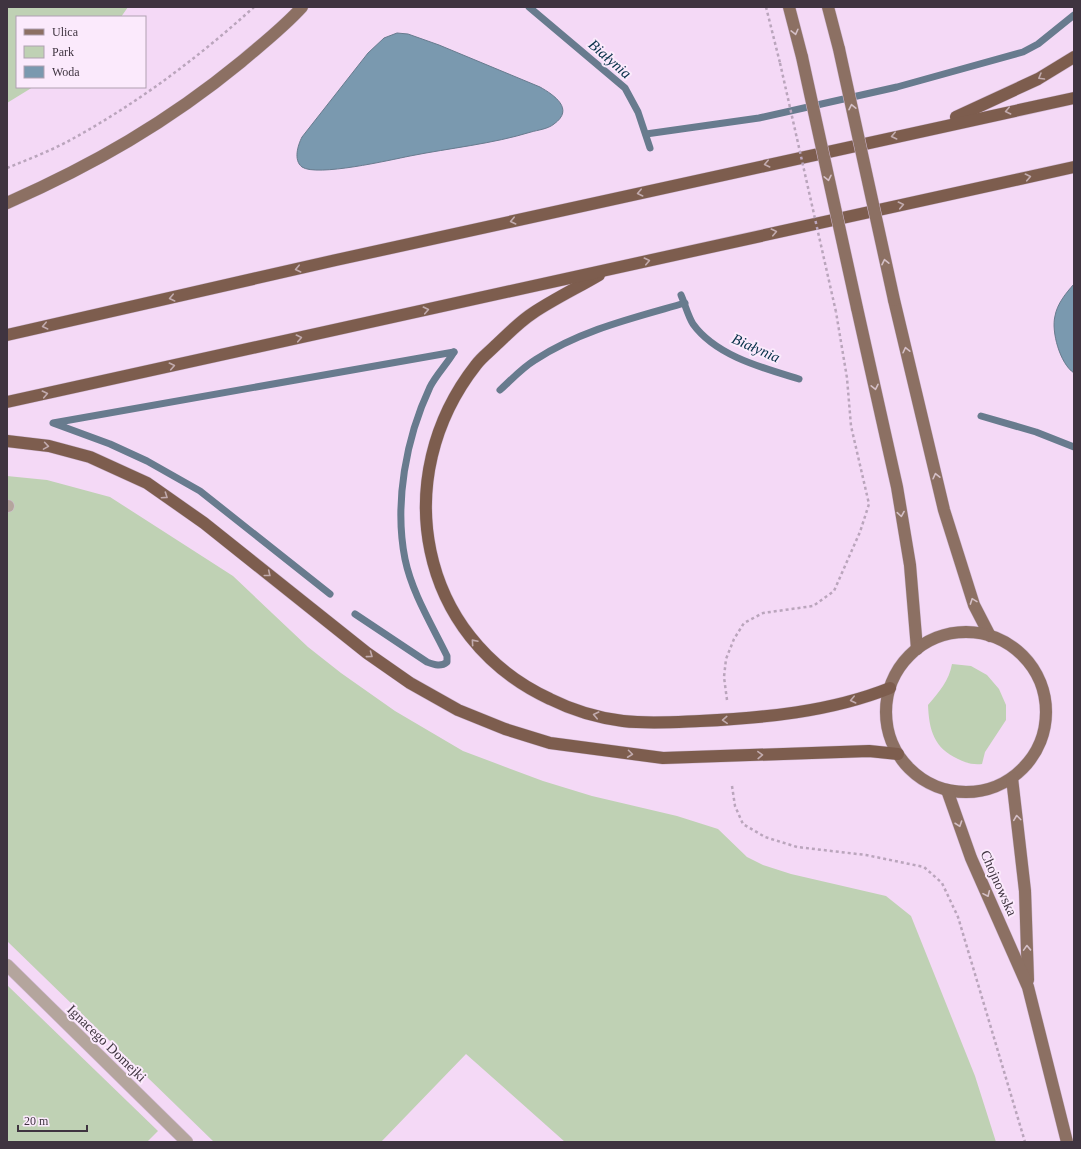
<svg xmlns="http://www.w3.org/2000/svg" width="1081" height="1149" viewBox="0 0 1081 1149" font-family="'Times New Roman',serif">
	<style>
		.green { fill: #bfd1b4 }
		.water { fill: #7a99af; stroke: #687b8e }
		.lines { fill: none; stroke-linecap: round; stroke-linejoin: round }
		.stream { stroke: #687b8e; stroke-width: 7 }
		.minor-casing { stroke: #d0b8d2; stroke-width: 13 }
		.major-casing { stroke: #d0b8d2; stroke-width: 13 }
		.highway-casing { stroke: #d0b8d2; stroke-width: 13 }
		.path { stroke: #baa5bc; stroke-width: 2.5; stroke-dasharray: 3 3; stroke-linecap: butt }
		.minor { stroke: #b4a59d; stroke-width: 12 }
		.major { stroke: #8c7063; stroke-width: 12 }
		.highway { stroke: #7d5d4e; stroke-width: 12 }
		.major-bridge-casing { stroke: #d0b8d2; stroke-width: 13; stroke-linecap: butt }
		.path-bridge { stroke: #baa5bc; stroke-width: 2.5; stroke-dasharray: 3 3; stroke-linecap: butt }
		.major-bridge { stroke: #8c7063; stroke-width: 12 }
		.oneway { stroke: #d4bfc6 }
		.oneway2 { stroke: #c2abae }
		.labels { text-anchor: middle; stroke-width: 4; stroke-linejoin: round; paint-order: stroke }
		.street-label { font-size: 14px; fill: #3f3440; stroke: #fbeafc }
		.water-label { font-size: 15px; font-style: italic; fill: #052f47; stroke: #fbeafc }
	</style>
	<rect width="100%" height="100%" fill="#f4d9f6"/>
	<g class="green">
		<polygon points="7,7 128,7 121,17 17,17 17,87 33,87 7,103"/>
		<polygon points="7,476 47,480 110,497 233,576 308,647 341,673 395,711 463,751 543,781 592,796 677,816 718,829 747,857 763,865 791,874 886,896 911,916 975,1076 996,1142 565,1142 466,1054 381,1142 214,1142 7,941"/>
		<path d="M 952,664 L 971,666 L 987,675 L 999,689 L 1006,705 L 1006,720 L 985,752 L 982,764 C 973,765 966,763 958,759 C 934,748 929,730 928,705 C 939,692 949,681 952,664 Z"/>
		<polygon points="7,985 158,1131 147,1142 7,1142"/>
	</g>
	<g class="water">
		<path d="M 397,33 L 408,34 L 439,45 L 540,87 C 554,95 575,109 554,124 C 548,129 538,130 531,132 C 492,144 450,148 410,156 C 390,160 317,177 302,167 C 293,160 298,145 302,137 L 368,53 L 384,38 Z"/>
		<path d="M 1074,284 L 1074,373 C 1060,364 1051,331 1055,316 C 1057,304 1066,293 1074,284 Z"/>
	</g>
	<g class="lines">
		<g class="stream">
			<polyline points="529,7 625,88 638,112 650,148"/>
			<polyline points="646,134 759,118 897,87 1023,52 1038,44 1074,15"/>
			<path d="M 681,295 C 685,304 688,316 693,324 C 716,356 763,368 799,379"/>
			<path d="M 500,390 C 511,380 522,368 535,360 C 581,330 633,318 685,303"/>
			<polyline points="981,416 1036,432 1074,447"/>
			<polyline points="330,594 200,491 147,461 110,444 53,423 454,352"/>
			<path d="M 355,614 L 427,662 C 435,665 441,667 447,662 L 447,656 C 432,625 412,593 405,559 C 394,503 406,438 430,387 C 436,375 447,364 454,352"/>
		</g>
		<g class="minor-casing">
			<g id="minor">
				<polyline points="7,506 8,506"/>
				<polyline points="7,965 187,1142"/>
			</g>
		</g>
		<g class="major-casing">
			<g id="major">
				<polyline points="789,7 802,57"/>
				<polyline points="828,7 839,49"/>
				<path d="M 7,203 C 93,165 168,122 241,62 C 262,44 283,28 302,7"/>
				<polyline points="894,300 944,510 974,605 990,636"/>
				<polyline points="857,308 897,487 910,565 917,649"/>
				<circle cx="966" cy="712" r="80"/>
				<polyline points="1012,778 1025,891 1028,980"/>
				<polyline points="947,790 971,858 1028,987 1067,1142"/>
			</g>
		</g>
		<g class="highway-casing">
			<g id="highway">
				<polyline points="956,117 1038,79 1074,57"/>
				<path d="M 599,275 C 577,288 554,299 533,313 C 519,322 507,335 495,346 C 489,352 481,358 476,365 C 388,477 418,638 550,699 C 572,710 599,718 623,721 C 649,724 675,722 700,721 C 763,718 830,712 890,688"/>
				<polyline points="7,335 336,260 1074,98"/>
				<polyline points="7,402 1074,167"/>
				<polyline points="7,441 49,446 90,457 147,483 204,523 367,653 410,683 458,710 505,729 550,743 663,758 869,751 898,754"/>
			</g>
		</g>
		<g class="path">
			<polyline points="766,7 780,63"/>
			<path d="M 7,168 C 29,159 53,150 74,138 C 139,102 199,57 254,7"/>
			<polyline points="727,700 724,677 726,659 734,639 744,623 763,613 813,606 834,591 860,532 869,504 851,426 847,378 836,312"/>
			<polyline points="732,786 735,806 743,824 765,837 797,847 866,855 924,867 942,883 958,917 1025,1142"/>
		</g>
		<use href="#minor" class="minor"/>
		<use href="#major" class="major"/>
		<use href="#highway" class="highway"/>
		<g class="major-bridge-casing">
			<g id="major-bridge">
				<polyline points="839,49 894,300"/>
				<polyline points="802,57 857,308"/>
			</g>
		</g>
		<polyline class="path-bridge" points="780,63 836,312"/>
		<use href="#major-bridge" class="major-bridge"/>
	</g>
	<defs><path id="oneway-chevron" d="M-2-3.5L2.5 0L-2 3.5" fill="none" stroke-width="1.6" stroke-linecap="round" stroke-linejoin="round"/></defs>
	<g class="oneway">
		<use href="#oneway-chevron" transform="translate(795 32) rotate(76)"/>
		<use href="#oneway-chevron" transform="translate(852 107) rotate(-102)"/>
		<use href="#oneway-chevron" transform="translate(828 178) rotate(78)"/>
		<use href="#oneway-chevron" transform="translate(885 262) rotate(-102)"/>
		<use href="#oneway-chevron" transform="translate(906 350) rotate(-103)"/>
		<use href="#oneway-chevron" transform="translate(875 387) rotate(78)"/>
		<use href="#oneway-chevron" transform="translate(936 476) rotate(-103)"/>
		<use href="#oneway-chevron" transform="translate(901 514) rotate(81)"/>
		<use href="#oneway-chevron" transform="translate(973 601) rotate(-110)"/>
		<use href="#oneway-chevron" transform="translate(1017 818) rotate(-97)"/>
		<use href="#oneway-chevron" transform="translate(959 824) rotate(71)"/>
		<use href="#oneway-chevron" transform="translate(987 894) rotate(66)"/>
		<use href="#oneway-chevron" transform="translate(1027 948) rotate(-92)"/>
	</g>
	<g class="oneway2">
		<use href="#oneway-chevron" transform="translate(1041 77) rotate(150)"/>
		<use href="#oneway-chevron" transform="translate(1008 111) rotate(168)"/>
		<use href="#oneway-chevron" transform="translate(894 136) rotate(167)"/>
		<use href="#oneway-chevron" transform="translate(767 164) rotate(167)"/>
		<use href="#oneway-chevron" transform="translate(1028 177) rotate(-12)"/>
		<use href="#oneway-chevron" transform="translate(640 193) rotate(167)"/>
		<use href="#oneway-chevron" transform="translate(901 205) rotate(-12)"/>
		<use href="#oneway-chevron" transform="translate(513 221) rotate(167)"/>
		<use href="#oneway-chevron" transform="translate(774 232) rotate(-13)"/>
		<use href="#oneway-chevron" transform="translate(647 261) rotate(-13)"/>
		<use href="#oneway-chevron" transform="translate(298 269) rotate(167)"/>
		<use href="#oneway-chevron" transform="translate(172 298) rotate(167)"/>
		<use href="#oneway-chevron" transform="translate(426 310) rotate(-12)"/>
		<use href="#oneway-chevron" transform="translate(45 326) rotate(167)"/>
		<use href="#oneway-chevron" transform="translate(299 338) rotate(-12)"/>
		<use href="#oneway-chevron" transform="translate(172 366) rotate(-12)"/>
		<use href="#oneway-chevron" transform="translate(45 394) rotate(-12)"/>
		<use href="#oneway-chevron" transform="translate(46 446) rotate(9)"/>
		<use href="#oneway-chevron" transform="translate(165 496) rotate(34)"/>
		<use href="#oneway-chevron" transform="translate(268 574) rotate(39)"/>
		<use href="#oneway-chevron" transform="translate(474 642) rotate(-131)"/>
		<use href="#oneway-chevron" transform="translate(370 655) rotate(36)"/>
		<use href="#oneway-chevron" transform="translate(853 700) rotate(167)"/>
		<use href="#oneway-chevron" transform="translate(596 715) rotate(-167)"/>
		<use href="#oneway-chevron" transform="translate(725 720) rotate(177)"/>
		<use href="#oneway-chevron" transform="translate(630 754) rotate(7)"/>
		<use href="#oneway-chevron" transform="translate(760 755) rotate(-2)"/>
	</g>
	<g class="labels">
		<g class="street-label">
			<text transform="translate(999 883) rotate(66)" y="5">Chojnowska</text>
			<text transform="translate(107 1043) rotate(44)" y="5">Ignacego Domejki</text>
		</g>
		<g class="water-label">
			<text transform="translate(610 59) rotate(41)" y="5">Białynia</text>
			<text transform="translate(756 348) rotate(24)" y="5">Białynia</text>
		</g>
	</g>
	<rect width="1081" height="1149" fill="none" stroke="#3f3440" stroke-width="16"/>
	<rect x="16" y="16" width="130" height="72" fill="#fbeafc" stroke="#b0a1b1"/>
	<rect x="24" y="29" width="20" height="6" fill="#8c7063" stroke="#b0a1b1"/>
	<text x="52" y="36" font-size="12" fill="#3f3440">Ulica</text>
	<rect x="24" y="46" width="20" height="12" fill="#bfd1b4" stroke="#b0a1b1"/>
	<text x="52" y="56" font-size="12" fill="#3f3440">Park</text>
	<rect x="24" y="66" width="20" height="12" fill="#7a99af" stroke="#b0a1b1"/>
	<text x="52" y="76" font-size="12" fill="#3f3440">Woda</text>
	<path d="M18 1125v6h69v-6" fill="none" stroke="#3f3440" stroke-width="2"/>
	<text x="24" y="1125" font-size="12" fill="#3f3440" stroke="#fbeafc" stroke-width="3" paint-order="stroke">20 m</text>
</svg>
